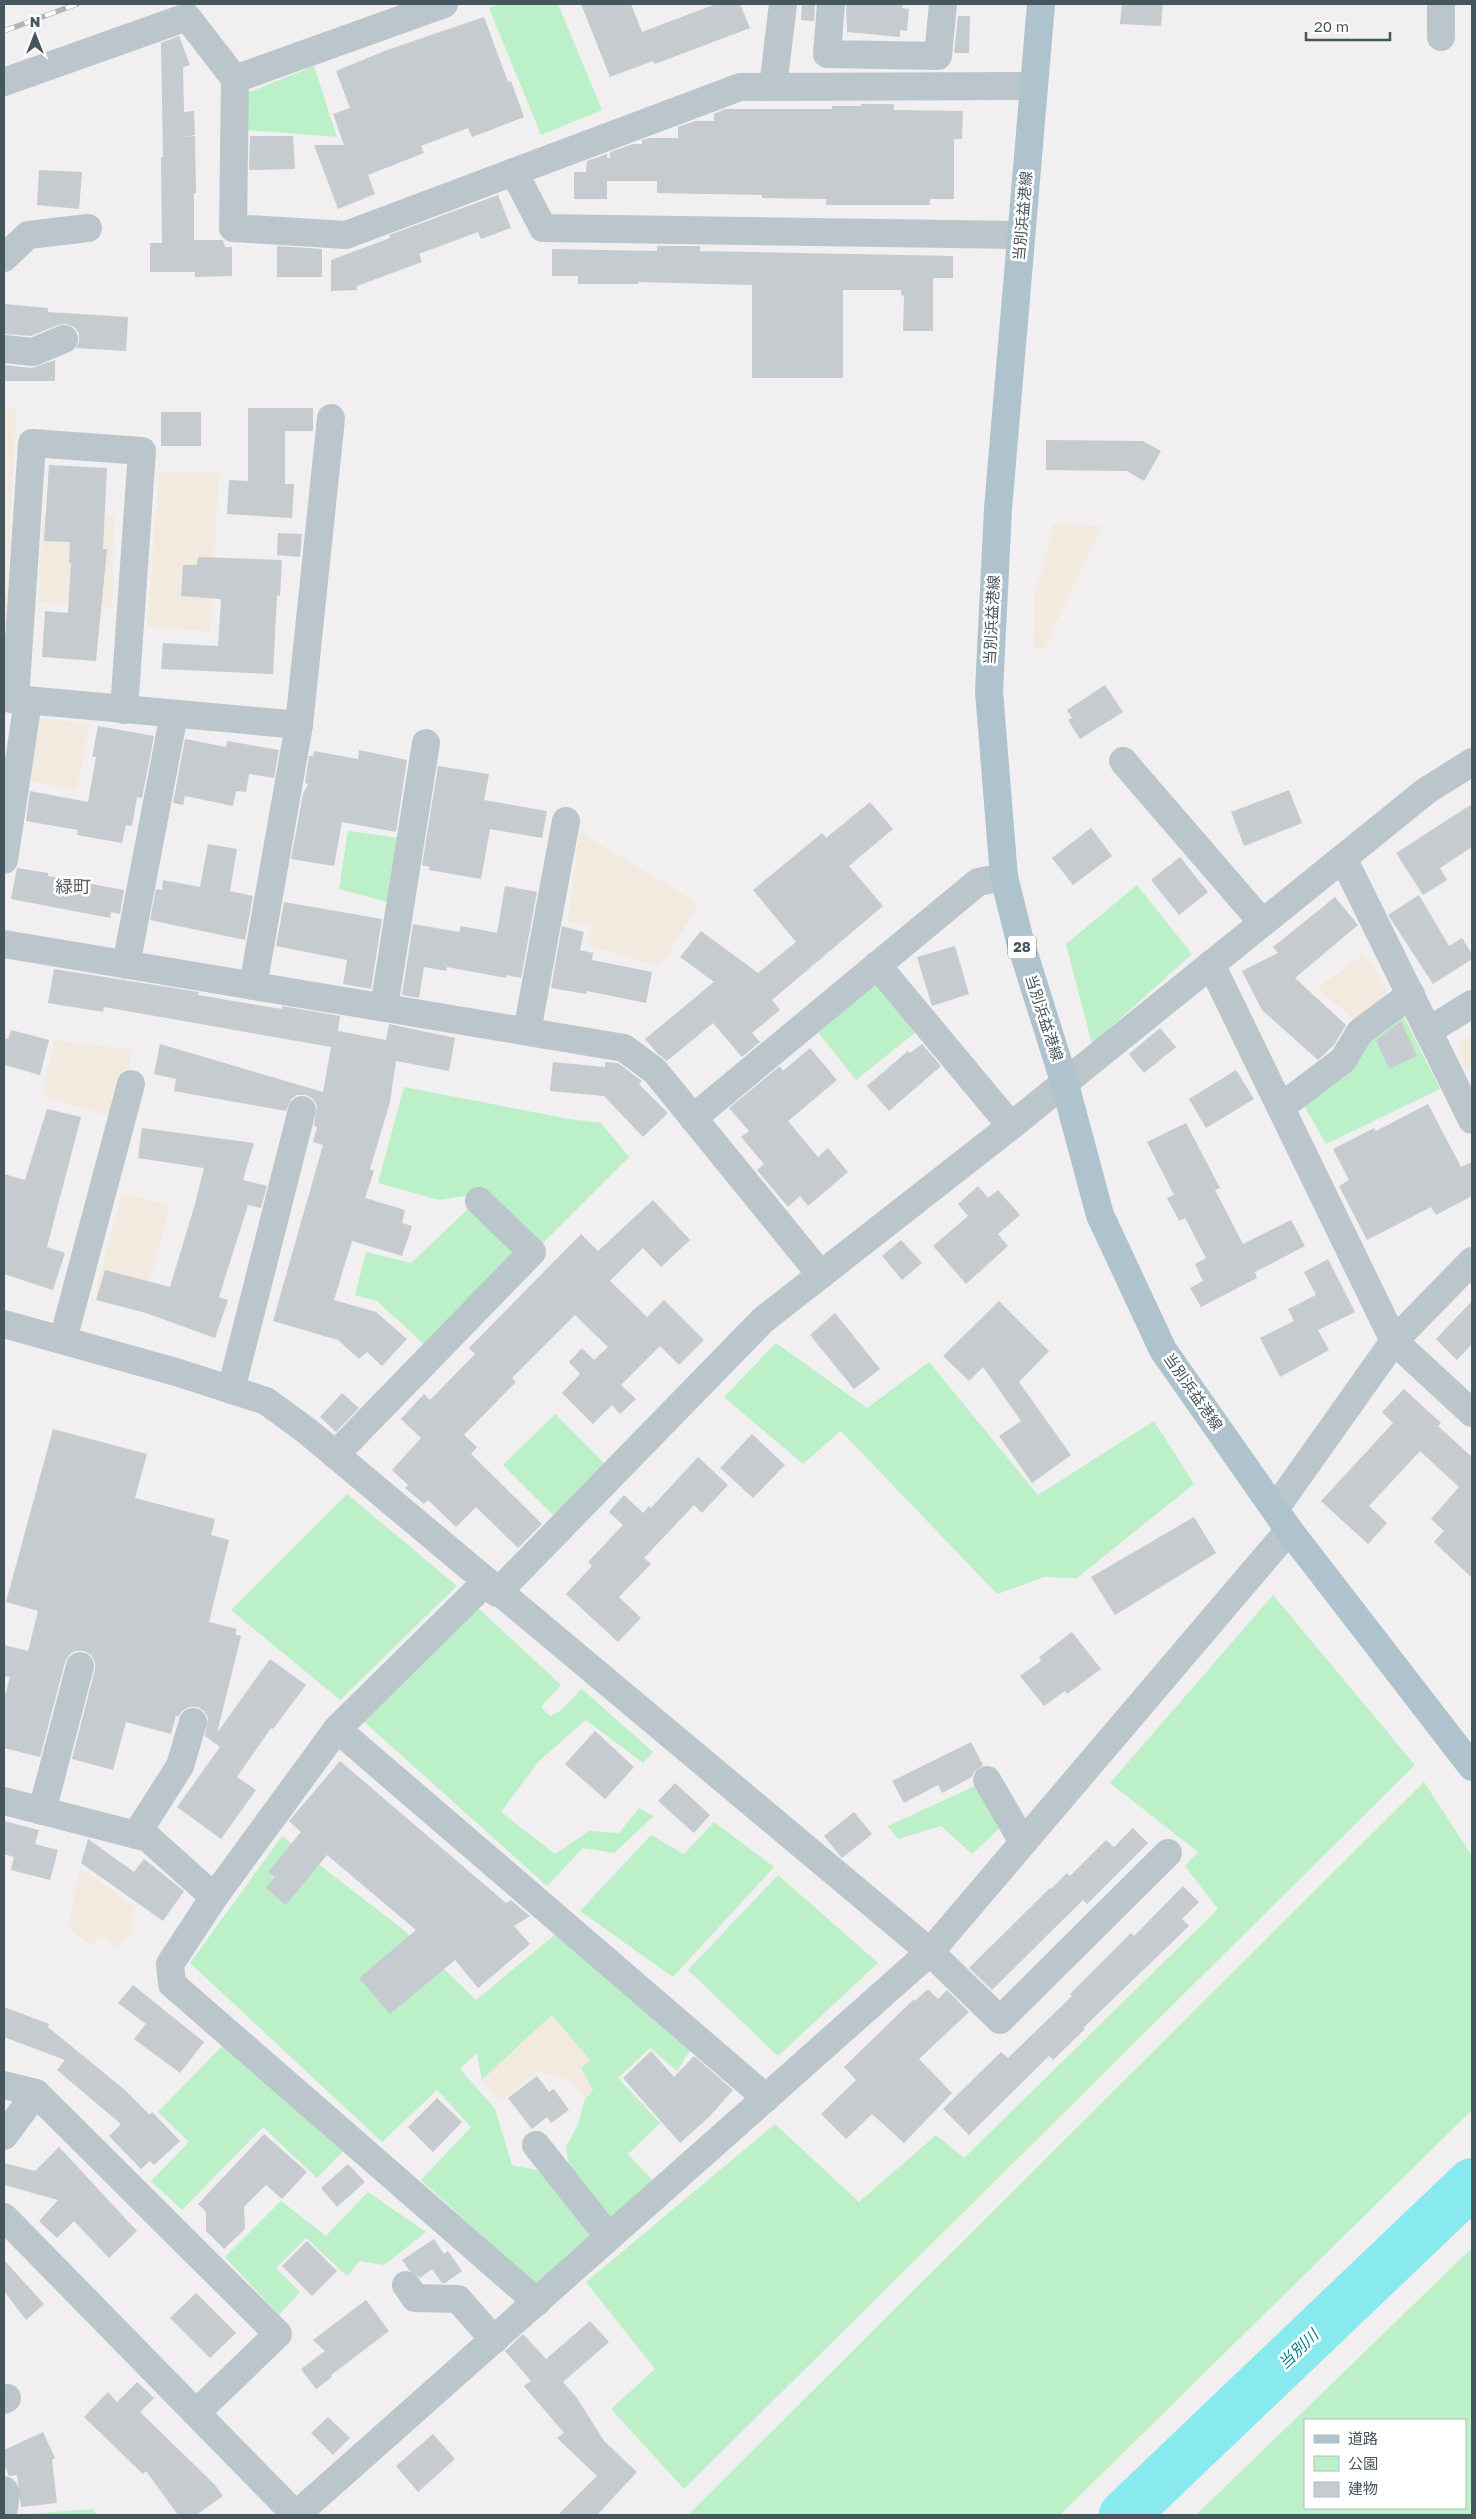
<svg xmlns="http://www.w3.org/2000/svg" width="1476" height="2519" viewBox="0 0 1476 2519" font-family="'Golos Text','Noto Sans JP',sans-serif">
	<style>
		.green { fill: #bcf0c8; fill-rule: evenodd }
		.sand { fill: #f3eadf }
		.lines { fill: none; stroke-linecap: round; stroke-linejoin: round }
		.river { stroke: #88e9ee; stroke-width: 50 }
		.building { fill: #c5cbcf }
		.minor { stroke: #bac6cc; stroke-width: 28 }
		.major { stroke: #aec3ce; stroke-width: 28 }
		.rail-casing { stroke: #b1b5b9; stroke-width: 5.5 }
		.rail { stroke: #fff; stroke-width: 4; stroke-dasharray: 11; stroke-linecap: butt }
		.labels { text-anchor: middle; stroke-width: 5; stroke-linejoin: round; paint-order: stroke }
		.shield { fill: #fff; stroke: #7e898e; stroke-width: 1 }
		.shield-label { font-size: 14px; font-weight: bold; fill: #46565d }
		.street-label { font-size: 15px; fill: #46565d; stroke: #fff }
		.water-label { font-size: 16px; font-style: italic; fill: #0a7f87; stroke: #fff }
		.quarter-label { font-size: 18px; fill: #5b6064; stroke: #fff }
	</style>
	<rect width="100%" height="100%" fill="#f1efef"/>
	<g class="green">
		<polygon points="500,4 558,4 602,110 541,135 489,8"/>
		<polygon points="314,66 337,137 248,130 247,93"/>
		<polygon points="348,831 400,838 391,903 339,889"/>
		<polygon points="1137,885 1192,954 1092,1044 1066,944"/>
		<polygon points="876,983 916,1032 856,1080 817,1031"/>
		<polygon points="1400,1009 1440,1089 1326,1144 1303,1104 1367,1033"/>
		<polygon points="404,1087 569,1119 601,1123 629,1157 538,1248 484,1193 439,1200 378,1183"/>
		<polygon points="471,1206 516,1247 515,1261 428,1348 377,1301 355,1295 366,1252 411,1263"/>
		<polygon points="776,1343 867,1408 929,1362 1038,1495 1154,1421 1194,1484 1077,1578 1044,1577 997,1594 841,1431 803,1464 724,1397"/>
		<polygon points="555,1414 605,1464 553,1515 503,1465"/>
		<polygon points="347,1494 457,1586 340,1700 231,1610"/>
		<polygon points="1273,1595 1415,1765 684,2489 611,2409 655,2369 586,2282 775,2124 859,2202 936,2135 964,2158 1218,1909 1185,1866 1198,1852 1110,1783"/>
		<polygon points="478,1608 561,1685 541,1707 550,1716 559,1712 582,1689 653,1752 643,1763 586,1720 539,1761 501,1812 555,1854 589,1831 619,1833 639,1808 654,1816 614,1853 583,1848 547,1886 361,1719"/>
		<polygon points="1424,1782 1472,1856 1472,2110 1060,2515 688,2515"/>
		<polygon points="977,1785 1004,1824 972,1854 941,1826 898,1839 888,1826"/>
		<polygon points="714,1822 774,1867 673,1977 580,1911 651,1835 684,1854"/>
		<polygon points="282,1836 405,1931 476,2000 556,1934 692,2047 677,2071 650,2048 618,2078 660,2123 628,2154 653,2181 611,2223 571,2177 566,2147 578,2124 585,2099 593,2090 552,2015 482,2080 477,2053 460,2069 495,2109 512,2165 545,2172 593,2236 536,2285 421,2180 471,2127 437,2090 382,2142 190,1963"/>
		<polygon points="778,1875 878,1963 778,2056 688,1970"/>
		<polygon points="229,2039 344,2150 317,2178 263,2127 182,2210 151,2181 189,2142 158,2112"/>
		<polygon points="368,2192 426,2232 384,2265 360,2261 347,2276 306,2238 276,2268 300,2292 279,2315 225,2257 281,2201 326,2236"/>
		<path d="M 1472,2248 L 1472,2515 L 1196,2515 ZM 1305,2420 L 1465,2420 L 1465,2508 L 1305,2508 Z"/>
		<polygon points="92,2509 98,2515 29,2515 30,2514"/>
	</g>
	<g class="sand">
		<polygon points="4,408 16,409 4,668"/>
		<polygon points="159,472 219,473 210,632 147,626"/>
		<polygon points="43,516 114,516 112,608 38,602"/>
		<polygon points="1054,524 1102,526 1044,648 1034,648 1035,594"/>
		<polygon points="37,718 90,724 77,790 25,780"/>
		<polygon points="579,832 699,904 660,967 588,945 592,925 568,921"/>
		<polygon points="1363,955 1377,970 1392,1003 1362,1026 1317,988"/>
		<polygon points="1472,1036 1472,1067 1465,1070 1459,1043"/>
		<polygon points="55,1040 133,1050 113,1117 42,1096"/>
		<polygon points="122,1193 170,1206 142,1309 95,1295"/>
		<polygon points="80,1868 135,1907 130,1934 118,1948 101,1935 91,1946 68,1928"/>
		<polygon points="552,2015 590,2060 580,2069 593,2090 585,2099 569,2080 537,2071 500,2102 482,2080"/>
	</g>
	<g class="lines">
		<polyline class="river" points="1124,2515 1472,2183"/>
	</g>
	<g class="building">
		<polygon points="581,4 631,4 642,32 716,4 740,4 750,28 655,64 653,61 610,77"/>
		<polygon points="802,4 815,4 814,21 801,20"/>
		<polygon points="846,4 903,4 902,8 909,9 907,31 900,30 900,37 847,32"/>
		<polygon points="1122,4 1163,4 1161,26 1120,24"/>
		<polygon points="958,16 970,16 969,53 954,53"/>
		<polygon points="484,17 508,82 511,81 524,117 472,137 468,128 421,146 424,153 368,175 375,194 338,209 314,145 344,145 333,114 350,108 336,71 387,50"/>
		<polygon points="179,36 190,65 183,67 184,112 194,111 195,135 183,137 195,136 196,193 194,193 194,240 223,240 225,247 232,247 232,276 195,277 195,272 150,272 150,243 162,243 161,157 163,157 161,43"/>
		<polygon points="861,104 894,104 894,110 963,111 962,139 954,139 954,199 930,199 930,205 826,205 826,199 762,198 762,195 657,193 657,181 607,181 607,199 574,199 574,172 586,172 587,161 607,154 607,158 610,158 610,152 633,144 642,144 642,140 650,138 678,138 678,127 695,121 714,121 714,114 725,109 832,109 832,106 861,106"/>
		<polygon points="250,136 293,136 295,169 249,170"/>
		<polygon points="39,170 82,172 79,209 37,205"/>
		<polygon points="498,195 511,228 481,239 478,232 419,254 422,262 357,286 357,290 331,291 331,260 390,238 389,235"/>
		<polygon points="277,246 322,249 322,277 277,277"/>
		<polygon points="657,246 700,246 700,251 953,256 953,278 933,278 933,331 903,331 904,296 901,295 901,290 843,290 843,378 752,378 752,285 638,282 638,284 578,284 578,276 552,276 552,249 657,251"/>
		<polygon points="4,304 48,308 48,312 128,317 126,351 76,348 79,341 79,333 74,327 66,324 58,325 31,336 4,334"/>
		<polygon points="55,360 55,381 5,381 5,365 32,368"/>
		<polygon points="248,408 313,408 313,431 285,431 285,484 294,484 292,518 227,514 229,480 248,481"/>
		<rect x="161" y="412" width="40" height="34"/>
		<polygon points="1046,440 1143,441 1161,451 1144,481 1127,471 1046,470"/>
		<polygon points="49,465 107,468 103,549 107,549 96,661 42,657 45,611 68,613 71,563 69,563 70,542 44,541"/>
		<polygon points="278,533 302,534 300,557 277,555"/>
		<polygon points="198,557 282,560 280,596 277,595 273,674 161,669 163,643 218,646 221,599 181,596 183,565 197,565"/>
		<polygon points="1105,685 1123,712 1080,739 1068,720 1072,718 1067,710"/>
		<polygon points="98,726 154,736 142,798 137,797 132,826 126,825 122,843 77,835 78,830 26,821 30,791 88,802 96,757 92,757"/>
		<polygon points="185,739 226,747 227,741 279,750 274,778 249,774 246,792 236,791 233,806 185,796 183,805 173,803"/>
		<polygon points="359,750 407,760 396,832 342,822 334,866 291,859 303,794 308,784 305,783 309,756 313,756 314,751 358,759"/>
		<polygon points="438,766 489,774 484,800 547,811 542,838 490,829 481,879 429,870 430,867 422,865"/>
		<polygon points="1289,790 1302,823 1244,846 1231,812"/>
		<polygon points="870,802 893,829 849,866 883,906 772,1000 780,1010 752,1033 760,1042 742,1057 713,1023 667,1061 658,1054 645,1039 714,982 680,957 701,931 758,973 796,942 753,890 822,833 826,838"/>
		<polygon points="1472,804 1472,847 1440,868 1447,880 1423,895 1396,853"/>
		<polygon points="1091,828 1112,856 1073,885 1052,858"/>
		<polygon points="208,844 237,849 230,891 253,896 245,940 150,920 156,889 162,890 163,880 200,887"/>
		<polygon points="1180,857 1208,892 1179,915 1151,880"/>
		<polygon points="17,868 48,873 48,876 124,890 120,914 111,912 110,918 11,899"/>
		<polygon points="505,886 537,892 521,978 506,975 506,978 447,967 446,971 424,967 419,998 402,995 413,924 459,932 461,926 497,933"/>
		<polygon points="1419,895 1449,946 1462,938 1472,954 1472,959 1433,984 1388,915"/>
		<polygon points="1335,897 1358,925 1295,978 1346,1025 1334,1045 1318,1060 1262,1010 1242,971 1278,953 1273,947"/>
		<polygon points="284,902 382,919 371,989 343,984 347,960 276,946"/>
		<polygon points="562,926 584,932 580,950 593,953 592,960 652,972 646,1003 587,991 586,994 551,988"/>
		<polygon points="955,946 969,994 932,1006 917,957"/>
		<polygon points="54,969 199,992 198,995 257,1005 282,1009 282,1006 340,1016 338,1031 386,1040 389,1024 455,1038 449,1071 396,1061 390,1102 370,1169 374,1171 365,1198 405,1210 402,1223 412,1226 402,1256 352,1241 334,1300 376,1312 407,1339 382,1366 367,1352 359,1359 338,1340 273,1321 323,1145 313,1142 317,1127 314,1126 317,1106 313,1099 306,1095 297,1095 291,1099 286,1111 174,1091 176,1079 154,1074 160,1044 323,1092 331,1047 104,1007 103,1012 48,1003"/>
		<polygon points="1401,1021 1417,1056 1389,1069 1376,1040"/>
		<polygon points="1160,1028 1176,1047 1144,1073 1129,1054"/>
		<polygon points="11,1030 49,1040 40,1075 4,1065 4,1038 8,1039"/>
		<polygon points="922,1044 941,1066 889,1111 867,1086 908,1051 910,1053"/>
		<polygon points="810,1048 837,1080 788,1121 818,1157 828,1148 848,1172 808,1206 800,1196 788,1207 757,1170 764,1164 741,1137 749,1131 729,1108 780,1066 783,1071"/>
		<polygon points="553,1062 605,1067 605,1062 618,1063 642,1081 639,1084 668,1113 643,1137 604,1096 550,1091"/>
		<polygon points="1236,1070 1254,1099 1206,1128 1189,1099"/>
		<polygon points="1428,1104 1461,1167 1472,1162 1472,1196 1436,1215 1431,1207 1367,1240 1339,1186 1349,1180 1333,1149 1374,1128 1376,1131"/>
		<polygon points="47,1109 81,1117 47,1247 65,1253 53,1290 4,1274 4,1174 25,1180"/>
		<polygon points="1186,1123 1220,1188 1215,1190 1243,1244 1291,1220 1305,1246 1255,1272 1257,1278 1201,1307 1190,1288 1203,1281 1195,1264 1206,1258 1185,1218 1179,1221 1167,1198 1174,1195 1147,1142"/>
		<polygon points="142,1128 254,1143 243,1180 267,1186 261,1208 248,1205 219,1297 228,1300 215,1338 146,1313 96,1300 105,1270 170,1287 195,1204 204,1168 138,1158"/>
		<polygon points="978,1186 988,1198 998,1190 1020,1215 998,1234 1008,1246 966,1284 933,1246 968,1216 958,1204"/>
		<polygon points="653,1200 690,1240 661,1267 643,1248 610,1281 647,1317 664,1300 704,1340 679,1365 660,1346 621,1385 636,1399 620,1414 612,1405 593,1424 562,1393 580,1374 569,1362 582,1348 594,1360 608,1347 575,1315 512,1378 516,1382 464,1435 477,1447 471,1454 542,1524 518,1548 476,1507 456,1527 428,1500 424,1504 405,1488 408,1485 392,1470 421,1438 401,1419 424,1394 430,1400 475,1354 469,1348 581,1234 598,1251"/>
		<polygon points="901,1240 922,1263 902,1280 882,1256"/>
		<polygon points="1328,1259 1355,1312 1318,1330 1329,1350 1280,1377 1260,1338 1294,1321 1288,1309 1316,1295 1304,1272"/>
		<polygon points="999,1301 1049,1351 1019,1382 1071,1455 1032,1483 999,1436 1021,1421 983,1367 969,1381 943,1356"/>
		<polygon points="1472,1301 1472,1344 1457,1360 1436,1339"/>
		<polygon points="835,1313 880,1369 854,1389 810,1335"/>
		<polygon points="1404,1389 1441,1423 1438,1426 1472,1457 1472,1578 1434,1542 1444,1531 1431,1519 1459,1487 1420,1451 1369,1506 1387,1523 1368,1544 1321,1501 1393,1423 1382,1412"/>
		<polygon points="342,1393 359,1408 336,1432 320,1417"/>
		<polygon points="53,1429 147,1454 135,1498 215,1519 211,1535 229,1540 209,1622 237,1629 235,1634 241,1636 217,1733 270,1659 306,1685 273,1729 271,1728 237,1777 256,1790 221,1839 177,1807 220,1747 205,1736 208,1718 204,1711 198,1707 189,1707 182,1711 178,1717 176,1715 171,1734 126,1722 113,1770 72,1759 95,1669 95,1662 91,1655 84,1651 75,1651 69,1655 65,1662 40,1757 4,1748 4,1700 10,1677 4,1676 4,1645 28,1651 38,1611 6,1602"/>
		<polygon points="752,1434 785,1465 753,1498 720,1468"/>
		<polygon points="698,1457 728,1485 702,1513 694,1505 644,1558 651,1564 619,1597 641,1618 618,1642 566,1594 592,1566 588,1562 623,1525 609,1512 624,1495 643,1513 649,1506 651,1508"/>
		<polygon points="1194,1517 1216,1553 1115,1615 1091,1577"/>
		<polygon points="1072,1632 1101,1669 1067,1694 1065,1691 1044,1706 1020,1676 1041,1661 1039,1657"/>
		<polygon points="595,1731 634,1767 605,1799 565,1764"/>
		<polygon points="971,1742 983,1765 974,1772 972,1777 942,1793 938,1785 904,1803 892,1781"/>
		<polygon points="340,1761 506,1903 511,1900 530,1916 514,1926 530,1944 478,1988 455,1960 390,2014 359,1978 416,1930 327,1855 286,1905 266,1888 275,1877 268,1872 301,1832 289,1821"/>
		<polygon points="675,1783 710,1815 694,1833 658,1801"/>
		<polygon points="854,1812 872,1834 842,1858 824,1836"/>
		<polygon points="4,1821 39,1830 35,1844 58,1850 50,1880 11,1870 14,1857 4,1854"/>
		<polygon points="1133,1828 1148,1843 1087,1904 1083,1900 992,1990 969,1968 1050,1888 1051,1889 1067,1873 1070,1876 1106,1840 1114,1847"/>
		<polygon points="88,1839 134,1872 144,1859 184,1891 163,1921 81,1863"/>
		<polygon points="1183,1886 1199,1902 1182,1919 1189,1926 1083,2028 1085,2029 1053,2060 1049,2056 969,2135 943,2109 1001,2052 1008,2058 1072,1996 1070,1994 1131,1933 1134,1936"/>
		<polygon points="133,1985 204,2042 180,2073 134,2039 146,2024 118,2003"/>
		<polygon points="928,1989 938,1999 947,1990 969,2012 919,2059 952,2093 904,2143 872,2114 846,2139 821,2114 856,2080 844,2067 914,1999 915,2001"/>
		<polygon points="4,2007 49,2024 48,2027 126,2091 150,2115 152,2112 180,2141 154,2165 150,2161 141,2169 109,2136 121,2124 57,2070 65,2060 4,2037"/>
		<polygon points="651,2051 674,2077 694,2056 733,2090 709,2117 680,2143 623,2078"/>
		<polygon points="537,2076 549,2092 554,2089 569,2110 551,2123 547,2117 532,2129 508,2098"/>
		<polygon points="437,2098 462,2122 433,2152 408,2127"/>
		<polygon points="264,2134 307,2172 282,2199 266,2185 244,2207 245,2229 224,2249 206,2231 206,2212 198,2204"/>
		<polygon points="59,2147 137,2231 109,2258 74,2221 57,2238 39,2221 58,2200 4,2185 4,2163 35,2171"/>
		<polygon points="348,2164 365,2182 337,2207 321,2188"/>
		<polygon points="434,2239 444,2254 448,2251 462,2271 445,2283 442,2283 432,2269 420,2278 409,2270 402,2260"/>
		<polygon points="307,2241 337,2271 312,2296 282,2266"/>
		<polygon points="4,2260 44,2304 26,2320 4,2291"/>
		<polygon points="196,2293 236,2333 210,2358 170,2318"/>
		<polygon points="366,2300 389,2331 331,2375 332,2377 316,2389 301,2369 325,2351 313,2340"/>
		<polygon points="590,2321 609,2342 563,2382 577,2398 604,2441 637,2472 597,2515 558,2515 597,2476 557,2438 564,2433 524,2386 531,2381 505,2351 523,2334 546,2359"/>
		<polygon points="137,2382 154,2398 140,2412 215,2485 223,2496 196,2515 178,2515 146,2471 143,2474 84,2417 108,2392 117,2402"/>
		<polygon points="328,2417 350,2438 333,2455 311,2433"/>
		<polygon points="43,2432 55,2458 52,2460 57,2503 21,2507 17,2475 9,2476 4,2464 4,2450"/>
		<polygon points="433,2434 455,2459 418,2492 396,2466"/>
	</g>
	<g class="lines">
		<g class="minor">
			<polyline points="831,4 827,54 938,56 943,4"/>
			<polyline points="1441,4 1441,37"/>
			<polyline points="235,79 444,4"/>
			<polyline points="4,82 187,17 235,79 233,228 346,235 740,87 1034,86"/>
			<polyline points="773,87 783,4"/>
			<polyline points="514,172 543,228 1021,235"/>
			<polyline points="4,258 28,235 88,228"/>
			<polyline points="4,349 33,352 64,339"/>
			<polyline points="4,698 299,725 331,418"/>
			<polyline points="15,700 32,443 142,451 124,710"/>
			<polyline points="1123,761 1262,922"/>
			<polyline points="1343,858 1472,1120"/>
			<polyline points="4,860 28,701"/>
			<polyline points="4,944 624,1048 655,1071 821,1275"/>
			<polyline points="1211,964 1394,1341 1472,1413"/>
			<polyline points="126,965 174,714"/>
			<polyline points="877,965 1011,1126"/>
			<polyline points="253,986 299,725"/>
			<polyline points="384,1007 426,743"/>
			<polyline points="527,1031 566,821"/>
			<polyline points="1428,1031 1472,1004"/>
			<polyline points="1281,1107 1343,1060 1360,1032 1411,994"/>
			<polyline points="693,1118 978,882 1004,877"/>
			<polyline points="4,1324 176,1372 266,1401 307,1431 930,1952 1000,2020 1168,1853"/>
			<polyline points="63,1340 131,1084"/>
			<polyline points="231,1390 302,1110"/>
			<polyline points="335,1455 532,1252 479,1201"/>
			<polyline points="1275,1509 1394,1341 1472,1261"/>
			<polyline points="485,1583 337,1729 214,1897 170,1964 172,1984 537,2302"/>
			<polyline points="497,1593 763,1320 1011,1126 1426,791 1472,762"/>
			<polyline points="337,1729 766,2098"/>
			<polyline points="987,1780 1023,1842"/>
			<polyline points="4,1801 148,1838 214,1897"/>
			<polyline points="42,1811 80,1666"/>
			<polyline points="136,1835 180,1766 193,1722"/>
			<polyline points="4,2085 36,2093 278,2334 196,2413"/>
			<polyline points="4,2136 36,2093"/>
			<polyline points="536,2145 609,2237"/>
			<polyline points="4,2217 296,2515"/>
			<polyline points="406,2285 415,2298 458,2299 494,2340"/>
			<polyline points="4,2400 7,2398"/>
			<polyline points="4,2490 6,2494 4,2508"/>
			<polyline points="296,2515 930,1952 1289,1530"/>
		</g>
		<polyline class="major" points="1041,4 998,509 989,691 1004,877 1020,941 1064,1081 1100,1215 1163,1350 1289,1530 1472,1767"/>
		<g class="rail-casing">
			<polyline id="rail" points="4,31 77,4"/>
		</g>
		<use href="#rail" class="rail"/>
	</g>
	<g class="labels">
		<rect class="shield" x="1008" y="935.5" width="28" height="23" rx="4"/>
		<g class="shield-label">
			<text x="1022" y="952">28</text>
		</g>
		<g class="street-label">
			<text transform="translate(1023 216) rotate(-85)" y="5">当別浜益港線</text>
			<text transform="translate(992 620) rotate(-87)" y="5">当別浜益港線</text>
			<text transform="translate(1044 1018) rotate(72)" y="5">当別浜益港線</text>
			<text transform="translate(1193 1392) rotate(55)" y="5">当別浜益港線</text>
		</g>
		<g class="water-label">
			<text transform="translate(1298 2349) rotate(-44)" y="6">当別川</text>
		</g>
		<g class="quarter-label">
			<text x="73" y="893">緑町</text>
		</g>
	</g>
	<rect width="1476" height="2519" fill="none" stroke="#46565d" stroke-width="10"/>
	<rect x="1304" y="2419" width="162" height="90" fill="#ffffff" stroke="#b5bbbe"/>
	<rect x="1314" y="2435" width="25" height="8" fill="#aec3ce" stroke="#b5bbbe"/>
	<text x="1348" y="2444" font-size="15" fill="#46565d">道路</text>
	<rect x="1314" y="2456" width="25" height="15" fill="#bcf0c8" stroke="#b5bbbe"/>
	<text x="1348" y="2469" font-size="15" fill="#46565d">公園</text>
	<rect x="1314" y="2482" width="25" height="15" fill="#c5cbcf" stroke="#b5bbbe"/>
	<text x="1348" y="2494" font-size="15" fill="#46565d">建物</text>
	<g transform="translate(35 35)" stroke="#ffffff" stroke-width="4" paint-order="stroke">
	<path d="M0-4L9 19L0 12L-9 19Z" fill="#46565d"/>
	<text y="-8" font-size="14" font-weight="bold" text-anchor="middle" fill="#46565d">N</text>
	</g>
	<path d="M1306 32v8h84v-8" fill="none" stroke="#46565d" stroke-width="2.5"/>
	<text x="1314" y="32" font-size="15" fill="#46565d" stroke="#ffffff" stroke-width="4" paint-order="stroke">20 m</text>
</svg>
